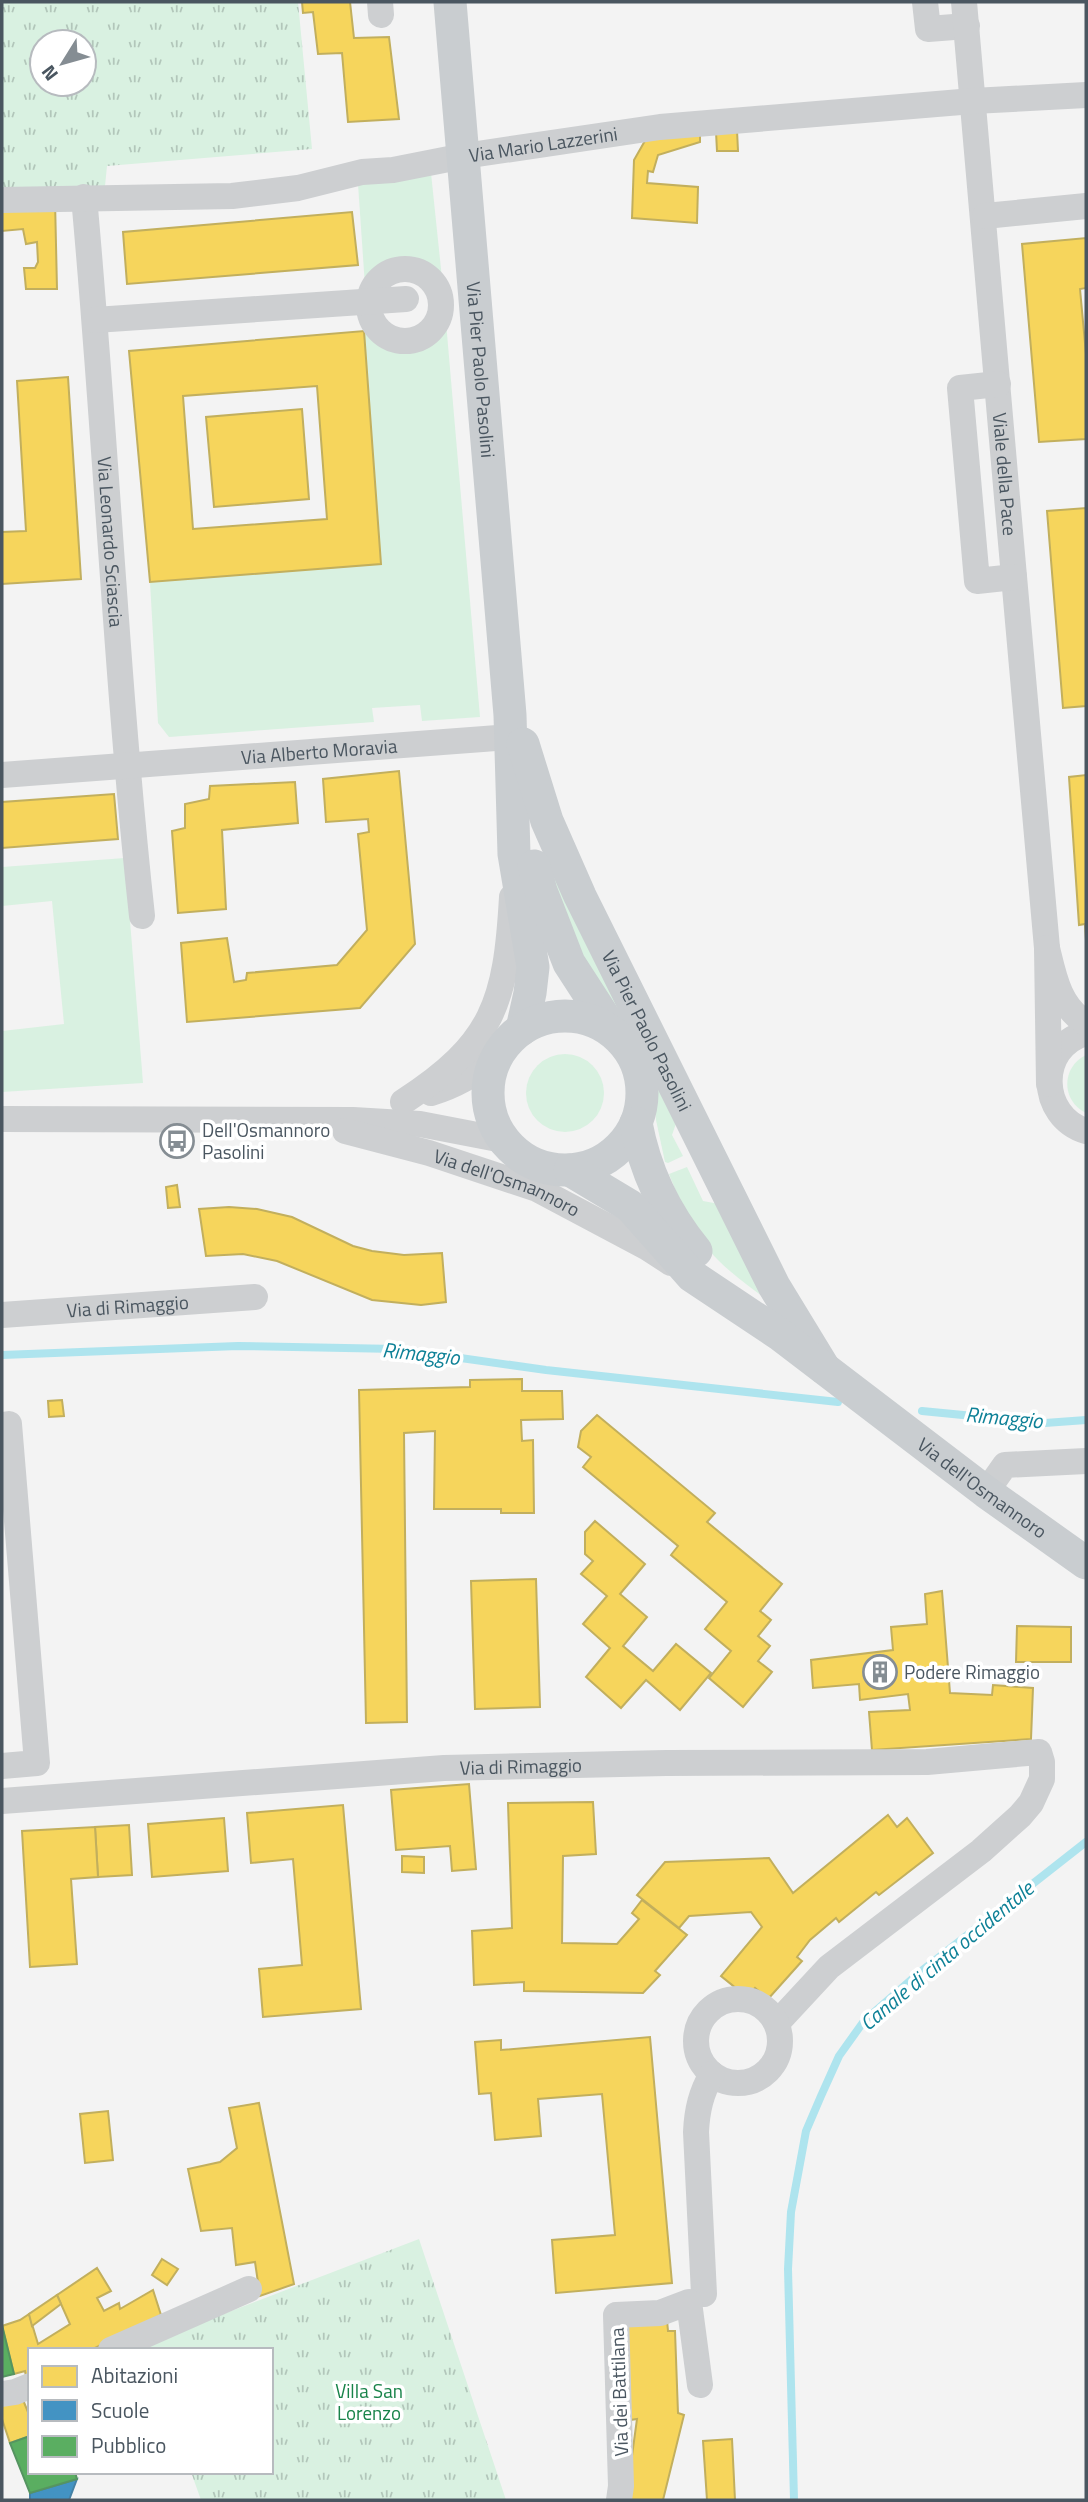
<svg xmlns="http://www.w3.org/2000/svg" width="1088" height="2502" viewBox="0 0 1088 2502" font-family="'Titillium Web',sans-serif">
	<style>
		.green { fill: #d9f1e1 }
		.park { fill: url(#park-tufts); fill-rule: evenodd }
		.homes { fill: #f6d55c; stroke: #c2af5d; stroke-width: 2; fill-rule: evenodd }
		.schools { fill: #4393c3; stroke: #4581a5; stroke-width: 2 }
		.public { fill: #5aae61; stroke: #559461; stroke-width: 2 }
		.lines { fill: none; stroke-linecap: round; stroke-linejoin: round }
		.stream { stroke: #aee4ee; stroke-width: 8 }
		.minor { stroke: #cdcfd1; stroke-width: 26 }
		.major { stroke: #c9cdd0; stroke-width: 33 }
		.labels { text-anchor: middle; stroke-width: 7; stroke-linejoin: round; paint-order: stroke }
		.street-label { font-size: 19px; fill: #4a5660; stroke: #fff }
		.poi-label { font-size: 19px; fill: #4a5660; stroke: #fff; text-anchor: start }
		.park-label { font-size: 19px; fill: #188349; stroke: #fff }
		.water-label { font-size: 21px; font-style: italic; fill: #0e8197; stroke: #fff }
	</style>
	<defs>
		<pattern id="park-tufts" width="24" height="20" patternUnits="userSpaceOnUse" patternTransform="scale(1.75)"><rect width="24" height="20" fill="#d9f1e1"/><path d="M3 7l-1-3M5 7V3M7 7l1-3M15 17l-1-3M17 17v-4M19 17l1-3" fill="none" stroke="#b2c6ba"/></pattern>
	</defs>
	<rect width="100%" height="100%" fill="#f3f3f3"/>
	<g class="green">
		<path d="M 431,173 L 443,288 L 434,290 C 419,265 398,261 380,285 L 365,286 L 358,184 Z"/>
		<polygon points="365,313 384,335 396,343 428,336 435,323 446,322 480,717 422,721 420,705 372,708 374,722 169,737 158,723 150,582 381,564 364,331"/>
		<polygon points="125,858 143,1083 2,1092 2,1031 64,1024 52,901 2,906 2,867"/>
		<polygon points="552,863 679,1115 672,1135 683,1156 668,1163 665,1162 656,1120 652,1073 643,1049 599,990 556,901"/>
		<circle cx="565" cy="1093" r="39"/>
		<path d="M 1086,1055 L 1086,1113 C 1061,1101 1061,1067 1086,1055 Z"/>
		<path d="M 687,1167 L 703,1201 L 725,1205 L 770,1302 C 753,1289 734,1276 718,1260 C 698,1240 679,1200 669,1174 Z"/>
	</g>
	<g class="park">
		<path d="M 2,2 L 298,2 L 312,149 L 107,166 L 105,186 L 2,193 ZM 42,42 L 84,42 L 84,84 L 42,84 Z"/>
		<polygon points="419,2239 506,2500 201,2500 191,2472 271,2472 271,2350 147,2350 145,2344"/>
	</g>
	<g class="homes">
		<polygon points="302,2 350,2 354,38 389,37 399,119 348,122 342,53 318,54 313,12 303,13"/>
		<polygon points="737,130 738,151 717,151 716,132"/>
		<polygon points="700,133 700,142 658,155 653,172 648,171 647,183 698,187 697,223 632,218 634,160 646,139"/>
		<polygon points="55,200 57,289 26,289 24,268 35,268 38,262 37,242 26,244 23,229 2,231 2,205"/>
		<polygon points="352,212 358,265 127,284 123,232"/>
		<polygon points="1086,238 1086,288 1080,289 1086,354 1086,439 1039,442 1022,244"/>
		<path d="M 364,331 L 381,564 L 150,582 L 129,351 ZM 317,386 L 327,519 L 193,529 L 183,396 Z"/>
		<polygon points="68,377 81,579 2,584 2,532 26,531 17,381"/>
		<polygon points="302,409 309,499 214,507 206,417"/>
		<polygon points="1086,508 1086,706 1063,708 1047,511"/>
		<polygon points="399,771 415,944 360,1008 187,1022 181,943 227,938 234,982 246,980 247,973 337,965 367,930 358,834 369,832 368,819 326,822 323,779"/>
		<polygon points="1086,775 1086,940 1085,924 1079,925 1069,777"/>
		<polygon points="295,782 298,823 222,830 226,909 178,913 172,831 185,828 185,804 209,799 210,786"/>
		<polygon points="114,794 118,839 2,848 2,802"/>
		<polygon points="177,1185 180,1207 168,1208 166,1187"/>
		<polygon points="229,1207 257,1209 292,1217 353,1246 372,1251 404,1255 442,1253 446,1302 421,1305 372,1300 277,1261 243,1254 206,1256 199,1209"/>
		<polygon points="522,1379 522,1391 562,1391 563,1419 521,1420 522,1441 533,1440 534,1513 501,1513 501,1509 434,1509 435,1431 404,1433 407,1722 366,1723 359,1390 470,1387 470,1380"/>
		<polygon points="62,1400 64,1416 49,1417 48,1401"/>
		<polygon points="597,1415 715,1513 707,1522 782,1584 760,1611 771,1620 758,1636 770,1646 758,1661 772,1672 743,1707 709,1678 731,1651 705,1629 727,1602 671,1555 678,1546 583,1467 591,1457 578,1447 581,1431"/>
		<polygon points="595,1521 645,1564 620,1594 647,1617 623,1646 653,1671 676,1644 711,1673 680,1710 646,1680 621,1708 586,1677 610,1648 583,1624 607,1596 581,1574 593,1561 585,1554 585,1532"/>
		<polygon points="536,1579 540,1707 475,1709 471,1581"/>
		<polygon points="942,1591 950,1693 992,1695 993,1685 1033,1688 1031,1739 872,1750 869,1712 910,1710 908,1694 860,1700 859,1684 813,1688 811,1660 893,1650 891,1627 927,1624 925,1594"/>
		<polygon points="1017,1626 1071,1627 1071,1662 1016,1662"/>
		<polygon points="469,1784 476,1869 452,1871 450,1846 396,1850 391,1790"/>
		<polygon points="593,1802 596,1854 563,1856 562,1943 617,1944 639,1919 632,1913 642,1900 687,1935 655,1971 660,1975 643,1993 524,1991 524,1982 474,1985 472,1931 512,1928 508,1803"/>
		<polygon points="343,1805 361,2009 263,2017 259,1969 302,1965 293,1859 251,1863 247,1813"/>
		<polygon points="888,1815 897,1827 907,1818 933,1853 879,1895 876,1892 839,1922 836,1918 810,1940 797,1957 802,1961 768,1999 755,1988 747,1997 721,1976 762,1927 751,1912 689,1916 679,1928 637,1895 665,1862 769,1858 793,1893"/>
		<polygon points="224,1818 228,1871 152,1877 148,1824"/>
		<polygon points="129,1825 132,1875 98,1877 95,1827"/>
		<polygon points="95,1827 98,1877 71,1879 77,1964 30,1967 22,1831"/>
		<polygon points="402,1856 424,1857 424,1873 402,1872"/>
		<polygon points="650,2037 672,2283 556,2293 552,2240 615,2235 602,2094 538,2099 541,2136 495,2140 491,2093 479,2094 475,2042 501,2040 501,2050"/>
		<polygon points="259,2103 294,2284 260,2296 255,2262 236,2265 232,2228 201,2231 188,2169 220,2162 237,2148 229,2108"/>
		<polygon points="108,2111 113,2160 85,2163 80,2114"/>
		<polygon points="162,2259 178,2269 167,2285 152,2275"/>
		<polygon points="97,2268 111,2291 97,2298 104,2311 119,2303 120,2309 153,2290 161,2315 91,2350 30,2350 30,2380 27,2382 25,2371 14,2374 2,2326 20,2320 29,2314 38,2344 70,2324 57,2295"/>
		<polygon points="57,2295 61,2304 32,2326 29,2314"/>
		<polygon points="667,2320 668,2331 675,2331 678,2413 684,2415 663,2500 626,2500 637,2419 630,2420 627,2321"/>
		<polygon points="21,2395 30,2417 30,2436 10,2443 2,2419 2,2402"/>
		<polygon points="732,2439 735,2500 707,2500 703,2441"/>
	</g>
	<polygon class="schools" points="77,2479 69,2500 30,2500 30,2493"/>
	<g class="public">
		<polygon points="2,2325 14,2374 2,2377"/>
		<polygon points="30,2436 30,2472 75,2472 77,2479 30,2493 10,2443"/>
	</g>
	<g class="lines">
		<g class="stream">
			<polyline points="2,1355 238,1346 397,1349 546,1370 838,1402"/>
			<polyline points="922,1411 1045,1423 1086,1420"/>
			<polyline points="794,2500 788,2269 791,2212 806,2131 821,2096 839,2056 864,2021 919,1973 1086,1842"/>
		</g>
		<g class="minor">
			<polyline points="380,2 381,15"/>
			<polyline points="925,2 928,29 967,26"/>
			<path id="s1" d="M 964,2 C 993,317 1017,633 1047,948"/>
			<path id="s2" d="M 84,197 C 106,437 116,677 142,916"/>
			<path id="s3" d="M 2,200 L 232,196 L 298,188 L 362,172 L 393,170 L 464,156 L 660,127 L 973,101 L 1086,95"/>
			<polyline points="985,216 1086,206"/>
			<circle cx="405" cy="305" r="36"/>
			<polyline points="95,320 406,299"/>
			<polyline points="998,384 960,388 977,581 1014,577"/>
			<path id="s4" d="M 2,775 L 511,737"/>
			<path d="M 1086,1033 C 1036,1047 1039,1117 1086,1131"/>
			<path d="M 1049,1084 L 1047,948 C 1054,977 1059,1006 1086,1023"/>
			<path d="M 431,1093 C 457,1085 476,1074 496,1057"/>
			<path d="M 403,1102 C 494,1043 506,1002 512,897"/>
			<polyline points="2,1119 353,1120 420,1124 503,1140"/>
			<path id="s5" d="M 345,1131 L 429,1153 L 537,1189 L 648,1248 L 671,1263"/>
			<path id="s6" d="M 2,1315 L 255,1297"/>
			<polyline points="2,1425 9,1424 37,1763 2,1766"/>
			<polyline points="986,1492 1005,1465 1086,1461"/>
			<path id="s7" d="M 2,1801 L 444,1768 L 666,1763 L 927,1762 L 1039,1752 L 1042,1762 L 1042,1779 L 1031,1803 L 1020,1816 L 981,1851 L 829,1967 L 777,2023"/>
			<circle cx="738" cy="2041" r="42"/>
			<path d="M 704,2294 L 696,2132 C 697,2110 701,2093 712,2074"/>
			<polyline points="111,2350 249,2289"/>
			<polyline points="2,2394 15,2392 30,2386"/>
			<polyline points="619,2500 621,2486 616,2315 660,2313 689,2302 700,2385"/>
		</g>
		<g class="major">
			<path id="s8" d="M 450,2 L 510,715 L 514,854 L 533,967 L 530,993 L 522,1029"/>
			<path id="s9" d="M 523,744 L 547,821 L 580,896 L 774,1286 L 824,1368"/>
			<polyline points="534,866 541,891 569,963 613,1031"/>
			<circle cx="565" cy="1093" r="77"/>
			<path d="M 636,1123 C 645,1172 665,1213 696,1251"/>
			<path id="s10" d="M 570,1170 L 630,1206 L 692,1276 L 779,1334 L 986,1492 L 1086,1563"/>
		</g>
	</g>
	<defs>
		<g id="bus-ring" transform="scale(1.75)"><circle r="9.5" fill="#fff" stroke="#858d93" stroke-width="1.5"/><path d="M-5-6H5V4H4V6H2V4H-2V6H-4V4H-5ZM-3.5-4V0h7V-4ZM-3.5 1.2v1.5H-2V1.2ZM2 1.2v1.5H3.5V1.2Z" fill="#858d93"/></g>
		<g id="building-ring" transform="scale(1.75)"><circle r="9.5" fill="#fff" stroke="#858d93" stroke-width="1.5"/><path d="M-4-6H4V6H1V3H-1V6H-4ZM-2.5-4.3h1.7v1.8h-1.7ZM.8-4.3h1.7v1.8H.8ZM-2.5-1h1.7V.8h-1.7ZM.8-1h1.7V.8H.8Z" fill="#858d93"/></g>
	</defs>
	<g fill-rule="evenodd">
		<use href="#bus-ring" x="177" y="1141"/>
		<use href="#building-ring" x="880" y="1672"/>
	</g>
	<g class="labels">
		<g class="street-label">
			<text dy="7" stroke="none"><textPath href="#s3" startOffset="546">Via Mario Lazzerini</textPath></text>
			<text dy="7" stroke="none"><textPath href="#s8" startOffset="369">Via Pier Paolo Pasolini</textPath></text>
			<text dy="7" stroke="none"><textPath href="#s1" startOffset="474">Viale della Pace</textPath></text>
			<text dy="7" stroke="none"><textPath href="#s2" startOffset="346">Via Leonardo Sciascia</textPath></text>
			<text dy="7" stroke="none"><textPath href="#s4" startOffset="318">Via Alberto Moravia</textPath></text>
			<text dy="7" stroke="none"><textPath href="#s9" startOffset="313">Via Pier Paolo Pasolini</textPath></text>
			<text dy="7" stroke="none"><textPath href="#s5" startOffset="170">Via dell'Osmannoro</textPath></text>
			<text dy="7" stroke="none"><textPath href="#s6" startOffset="126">Via di Rimaggio</textPath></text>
			<text dy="7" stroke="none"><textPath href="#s10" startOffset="523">Via dell'Osmannoro</textPath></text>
			<text dy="7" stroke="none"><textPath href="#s7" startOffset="520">Via di Rimaggio</textPath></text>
			<text transform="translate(619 2392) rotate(-92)" y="7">Via dei Battilana</text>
		</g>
		<g class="poi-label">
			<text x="202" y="1137">Dell'Osmannoro<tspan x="202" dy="22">Pasolini</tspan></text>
			<text x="904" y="1679">Podere Rimaggio</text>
		</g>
		<g class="park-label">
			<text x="369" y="2398">Villa San<tspan x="369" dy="22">Lorenzo</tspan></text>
		</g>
		<g class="water-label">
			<text transform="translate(421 1354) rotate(6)" y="7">Rimaggio</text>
			<text transform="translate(1004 1418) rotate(5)" y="7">Rimaggio</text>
			<text transform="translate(947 1956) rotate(-40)" y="7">Canale di cinta occidentale</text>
		</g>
	</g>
	<rect width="1088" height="2502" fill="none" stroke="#4a5660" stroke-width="7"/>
	<rect x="28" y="2348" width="245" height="126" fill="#ffffff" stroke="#b7bbbf" stroke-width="2"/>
	<rect x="42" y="2366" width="35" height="21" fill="#f6d55c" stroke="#b7bbbf" stroke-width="2"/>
	<text x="91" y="2383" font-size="21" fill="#4a5660">Abitazioni</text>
	<rect x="42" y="2400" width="35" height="21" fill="#4393c3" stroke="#b7bbbf" stroke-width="2"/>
	<text x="91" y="2418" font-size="21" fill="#4a5660">Scuole</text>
	<rect x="42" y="2436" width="35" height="21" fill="#5aae61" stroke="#b7bbbf" stroke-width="2"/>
	<text x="91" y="2453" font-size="21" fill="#4a5660">Pubblico</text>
	<g transform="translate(63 63) rotate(233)"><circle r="33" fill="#ffffff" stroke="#b7bbbf" stroke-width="2"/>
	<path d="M0-5L12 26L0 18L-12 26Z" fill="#858d93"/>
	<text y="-10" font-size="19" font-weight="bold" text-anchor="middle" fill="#4a5660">N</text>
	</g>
</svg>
